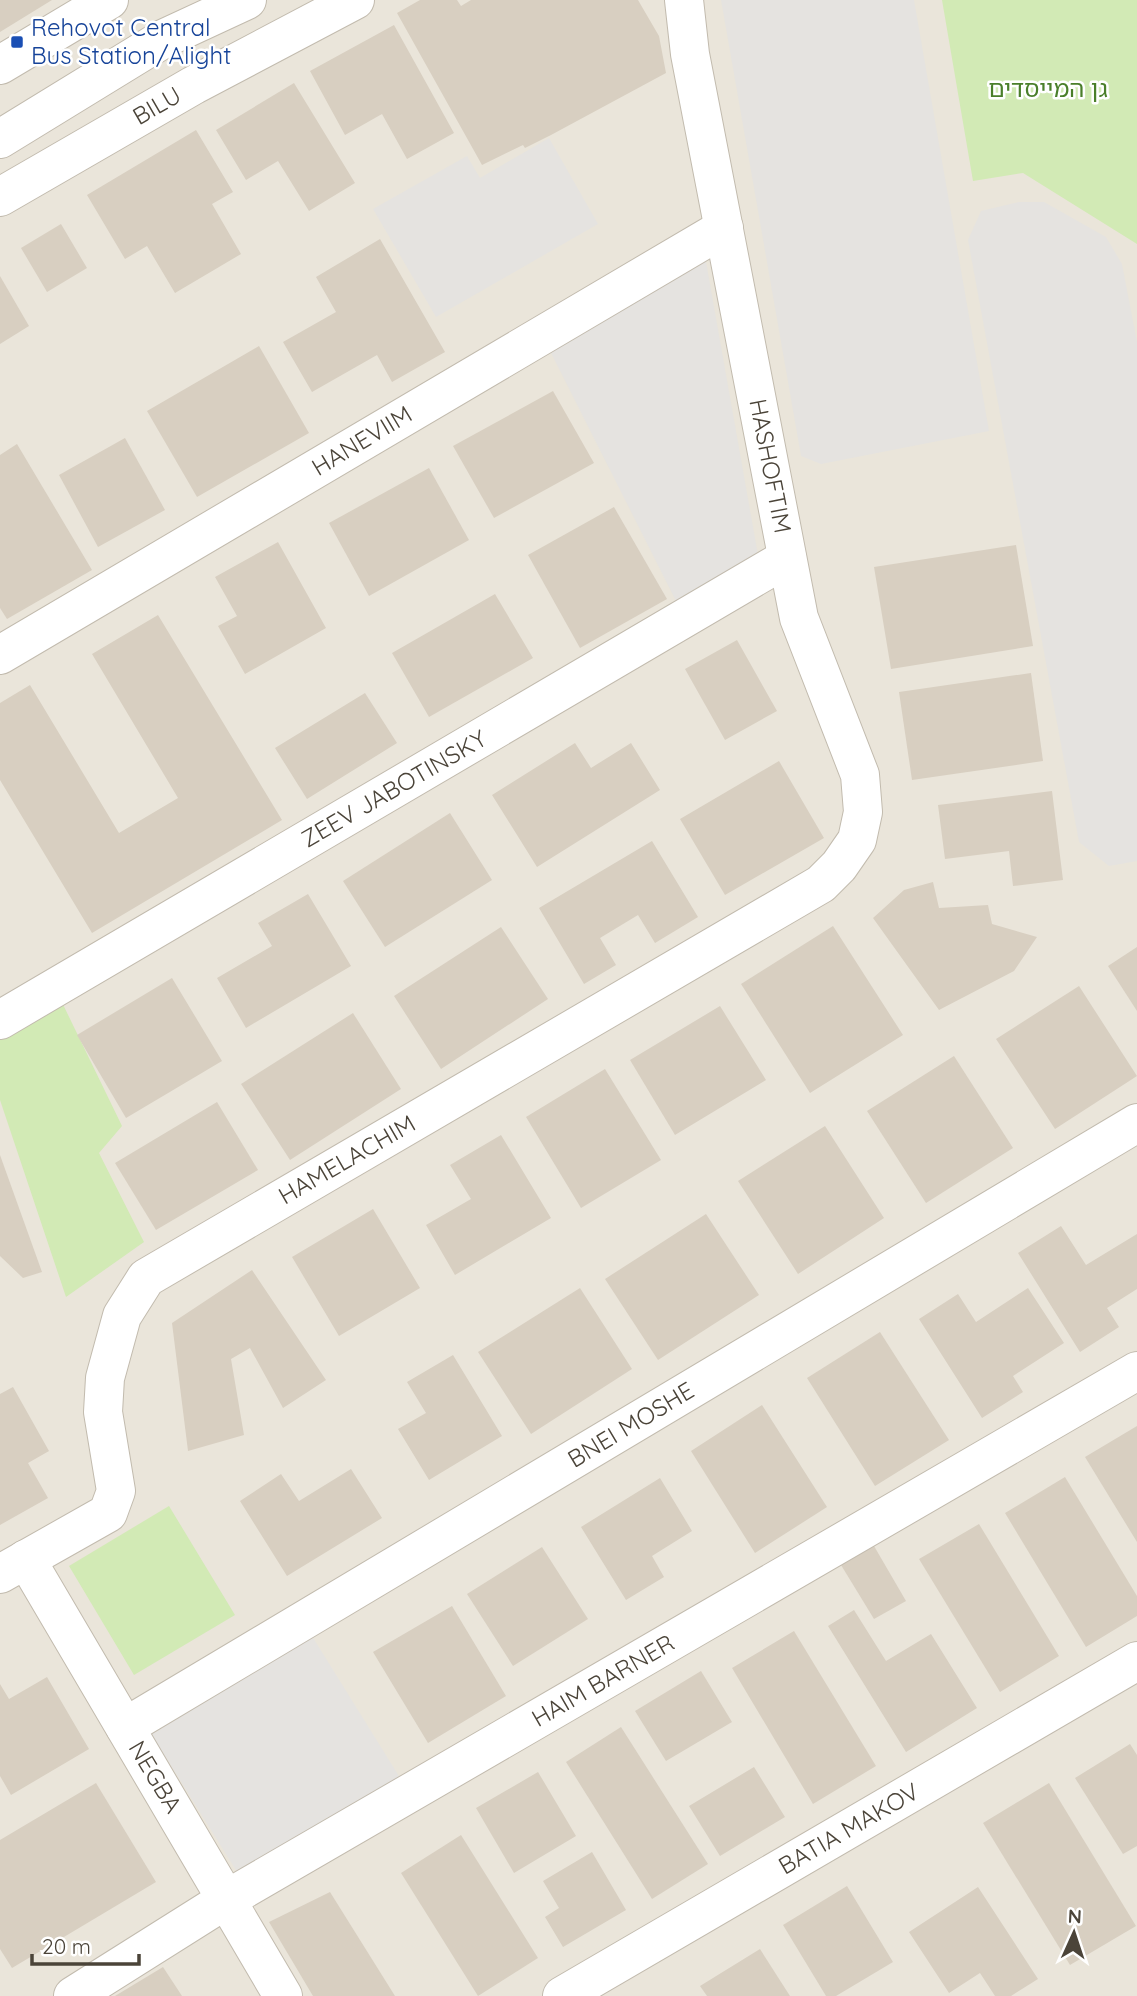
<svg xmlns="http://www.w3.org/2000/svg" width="1137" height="1996" viewBox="0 0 1137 1996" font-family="Quicksand,'Noto Sans Hebrew',sans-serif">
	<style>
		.residential { fill: #eae5da }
		.green { fill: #d2eab5 }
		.parking { fill: #e5e3e0 }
		.building { fill: #d8cfc1 }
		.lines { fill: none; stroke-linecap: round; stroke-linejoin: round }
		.minor-casing { stroke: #c2bbae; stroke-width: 40 }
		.minor { stroke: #fff; stroke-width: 38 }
		.transit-dot { fill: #1a4fb4; stroke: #fff; stroke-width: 2.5 }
		.labels { text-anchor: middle; stroke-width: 5; stroke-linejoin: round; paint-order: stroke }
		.transit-label { font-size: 24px; fill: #164399; stroke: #fff; text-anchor: start }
		.park-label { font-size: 24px; fill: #4a7f2a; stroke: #fff }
		.street-label { font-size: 24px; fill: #4b4439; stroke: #fff }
	</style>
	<rect width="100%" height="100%" fill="#f6f3ec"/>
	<rect class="residential" x="0" y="0" width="1137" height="1996"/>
	<g class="green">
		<polygon points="942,0 1137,0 1137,244 1023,173 973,181"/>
		<polygon points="55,988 122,1126 99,1153 144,1242 66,1297 0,1100 0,1026"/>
		<polygon points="169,1506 235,1615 134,1675 69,1566"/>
	</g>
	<g class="parking">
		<polygon points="721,0 914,0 989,431 821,464 801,456"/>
		<polygon points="549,138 598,224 436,317 373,209 467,156 480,178"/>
		<polygon points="1019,202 1044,202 1106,237 1122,264 1137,342 1137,861 1109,866 1079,842 968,240 981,211"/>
		<polygon points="705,256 758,555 678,605 548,347"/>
		<polygon points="307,1628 402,1781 242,1880 147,1727"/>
	</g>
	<g class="building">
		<polygon points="0,0 52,0 0,32"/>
		<polygon points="420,0 457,0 461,6 471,0 638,0 659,36 666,73 551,135 525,148 523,145 482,165 397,13"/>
		<polygon points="394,25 454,133 407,159 382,114 345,135 310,71"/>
		<polygon points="294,83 355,183 309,211 278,161 246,180 216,130"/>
		<polygon points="196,130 233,192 212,204 241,254 175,293 147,246 125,259 87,195"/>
		<polygon points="61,224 87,268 47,292 21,248"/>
		<polygon points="380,239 445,352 392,382 377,355 312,392 283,342 336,312 316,277"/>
		<polygon points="0,276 29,326 0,344"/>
		<polygon points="259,346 309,433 197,497 147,411"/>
		<polygon points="553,391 594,463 494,518 453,446"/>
		<polygon points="125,438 165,510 98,547 59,475"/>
		<polygon points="17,444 92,570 7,619 0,608 0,455"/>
		<polygon points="429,468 469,540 369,596 329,523"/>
		<polygon points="614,507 667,599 580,648 528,555"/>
		<polygon points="278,542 326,628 245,674 218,626 237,616 215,577"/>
		<polygon points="1016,545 1033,646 891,669 874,567"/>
		<polygon points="495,594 533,658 429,717 392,653"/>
		<polygon points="158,615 282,820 92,933 0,780 0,703 30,685 119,833 178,798 92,654"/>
		<polygon points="737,640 777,711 725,740 685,669"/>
		<polygon points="1031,673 1043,761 912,780 899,692"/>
		<polygon points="365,693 397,743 307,799 275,748"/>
		<polygon points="575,743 591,768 631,743 660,790 537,867 492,795"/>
		<polygon points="779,761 824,838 725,895 680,819"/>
		<polygon points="1052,791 1063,880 1013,886 1009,851 945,859 938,805"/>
		<polygon points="450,813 492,880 385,947 343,881"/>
		<polygon points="652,841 698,917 655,943 638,915 600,938 616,965 584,984 539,908"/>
		<polygon points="933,882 939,908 988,905 992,924 1037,937 1014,971 939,1010 873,918 904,890"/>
		<polygon points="308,894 351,966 246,1028 217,978 272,946 258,923"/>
		<polygon points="833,926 903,1035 810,1093 741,984"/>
		<polygon points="501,927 548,999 441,1069 394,996"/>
		<polygon points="1137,947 1137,1011 1108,966"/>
		<polygon points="172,978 222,1061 126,1118 77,1035"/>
		<polygon points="1079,986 1137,1076 1055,1129 996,1039"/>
		<polygon points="720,1006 766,1080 675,1135 630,1060"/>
		<polygon points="353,1013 401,1089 290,1160 241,1084"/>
		<polygon points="954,1056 1013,1148 926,1203 867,1111"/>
		<polygon points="605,1069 661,1160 581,1208 526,1117"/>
		<polygon points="217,1102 258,1170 156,1230 115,1163"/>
		<polygon points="825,1126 884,1218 798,1274 738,1181"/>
		<polygon points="501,1135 551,1218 455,1275 426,1225 471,1199 450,1165"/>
		<polygon points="0,1155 42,1272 23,1278 0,1256"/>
		<polygon points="373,1209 420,1288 339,1336 292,1257"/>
		<polygon points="706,1214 759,1295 658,1360 605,1279"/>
		<polygon points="1061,1226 1086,1265 1137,1234 1137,1289 1107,1308 1119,1327 1080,1352 1018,1253"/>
		<polygon points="252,1270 326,1380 283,1408 250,1348 231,1359 244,1435 188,1451 172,1323"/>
		<polygon points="580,1288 632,1369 531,1434 478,1352"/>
		<polygon points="1028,1288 1064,1343 1013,1376 1023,1392 982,1418 919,1319 958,1294 976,1322"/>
		<polygon points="880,1332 949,1440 875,1486 807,1378"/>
		<polygon points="453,1355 502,1436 429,1480 398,1429 426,1413 407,1382"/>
		<polygon points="13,1387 49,1451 28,1463 48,1498 0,1525 0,1394"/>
		<polygon points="762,1405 827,1507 755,1553 691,1451"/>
		<polygon points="1137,1426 1137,1542 1085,1457"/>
		<polygon points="351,1469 382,1518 287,1576 240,1501 281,1474 299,1501"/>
		<polygon points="1065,1477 1137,1596 1137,1616 1086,1647 1005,1513"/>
		<polygon points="660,1478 692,1531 652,1556 664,1577 626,1600 581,1527"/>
		<polygon points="979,1524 1059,1656 1000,1692 919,1559"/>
		<polygon points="874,1546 906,1601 874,1619 841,1565"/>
		<polygon points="542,1547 588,1619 513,1666 467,1594"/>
		<polygon points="452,1606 506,1696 428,1743 373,1652"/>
		<polygon points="854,1610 886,1661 931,1634 977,1708 906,1752 828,1626"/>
		<polygon points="794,1631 876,1766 813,1804 732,1668"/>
		<polygon points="701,1671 732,1722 666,1761 635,1711"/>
		<polygon points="47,1677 89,1749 11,1795 0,1776 0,1684 9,1699"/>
		<polygon points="621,1727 708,1864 652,1899 566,1762"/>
		<polygon points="1130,1744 1137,1755 1137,1846 1123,1854 1075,1778"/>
		<polygon points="754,1767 785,1817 720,1856 689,1806"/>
		<polygon points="538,1772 576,1836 514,1873 476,1808"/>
		<polygon points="96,1783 156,1882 12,1968 0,1949 0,1840"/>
		<polygon points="1049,1783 1136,1926 1070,1965 983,1823"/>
		<polygon points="461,1835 538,1958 478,1996 401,1873"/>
		<polygon points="592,1852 626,1910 563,1947 545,1917 559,1908 543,1881"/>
		<polygon points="847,1886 893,1962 836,1996 826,1996 783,1925"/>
		<polygon points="978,1887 1038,1979 1011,1996 995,1996 980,1973 949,1993 909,1932"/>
		<polygon points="330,1892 395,1996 313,1996 269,1922"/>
		<polygon points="760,1949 790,1996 707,1996 700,1986"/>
		<polygon points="163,1967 182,1996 115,1996"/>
	</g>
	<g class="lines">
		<g class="minor-casing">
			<g id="minor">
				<polyline points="0,65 109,0"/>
				<polyline points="0,139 163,39 247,0"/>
				<polyline points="0,197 194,85 355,0"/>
				<polyline points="0,655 724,228"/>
				<polyline points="0,1020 787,558"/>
				<polyline points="26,1559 283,1996"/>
				<polyline points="0,1574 108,1513 116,1491 103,1412 105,1378 122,1316 146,1278 821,884 839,866 857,840 863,812 860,775 799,618 690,54 684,0"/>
				<polyline points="125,1727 1137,1123"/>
				<polyline points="73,1996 227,1899 1137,1371"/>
				<polyline points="562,1996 1137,1661"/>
			</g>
		</g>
		<use href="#minor" class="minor"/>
	</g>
	<rect class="transit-dot" x="10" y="35" width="14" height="14" rx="3.5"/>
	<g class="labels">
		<g class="transit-label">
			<text x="31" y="36">Rehovot Central<tspan x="31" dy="28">Bus Station/Alight</tspan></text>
		</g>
		<g class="park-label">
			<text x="1048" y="97">גן המייסדים</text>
		</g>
		<g class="street-label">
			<text transform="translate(157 106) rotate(-30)" y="8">BILU</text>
			<text transform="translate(362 441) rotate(-31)" y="8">HANEVIIM</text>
			<text transform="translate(770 466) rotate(79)" y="8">HASHOFTIM</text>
			<text transform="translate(394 789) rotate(-30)" y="8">ZEEV JABOTINSKY</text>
			<text transform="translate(347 1160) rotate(-30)" y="8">HAMELACHIM</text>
			<text transform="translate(631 1425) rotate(-31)" y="8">BNEI MOSHE</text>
			<text transform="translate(603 1681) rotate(-30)" y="8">HAIM BARNER</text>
			<text transform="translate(155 1777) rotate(59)" y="8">NEGBA</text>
			<text transform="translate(849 1829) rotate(-30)" y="8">BATIA MAKOV</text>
		</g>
	</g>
	<g transform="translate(1074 1933) rotate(3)" stroke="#ffffff" stroke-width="5" paint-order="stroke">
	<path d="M0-5L12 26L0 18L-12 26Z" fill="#4b4439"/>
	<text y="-10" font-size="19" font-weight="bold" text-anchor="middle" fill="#4b4439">N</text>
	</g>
	<path d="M32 1954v10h107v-10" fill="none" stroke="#4b4439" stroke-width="3.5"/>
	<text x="42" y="1954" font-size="21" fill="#4b4439" stroke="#ffffff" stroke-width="5" paint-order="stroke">20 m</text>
</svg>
